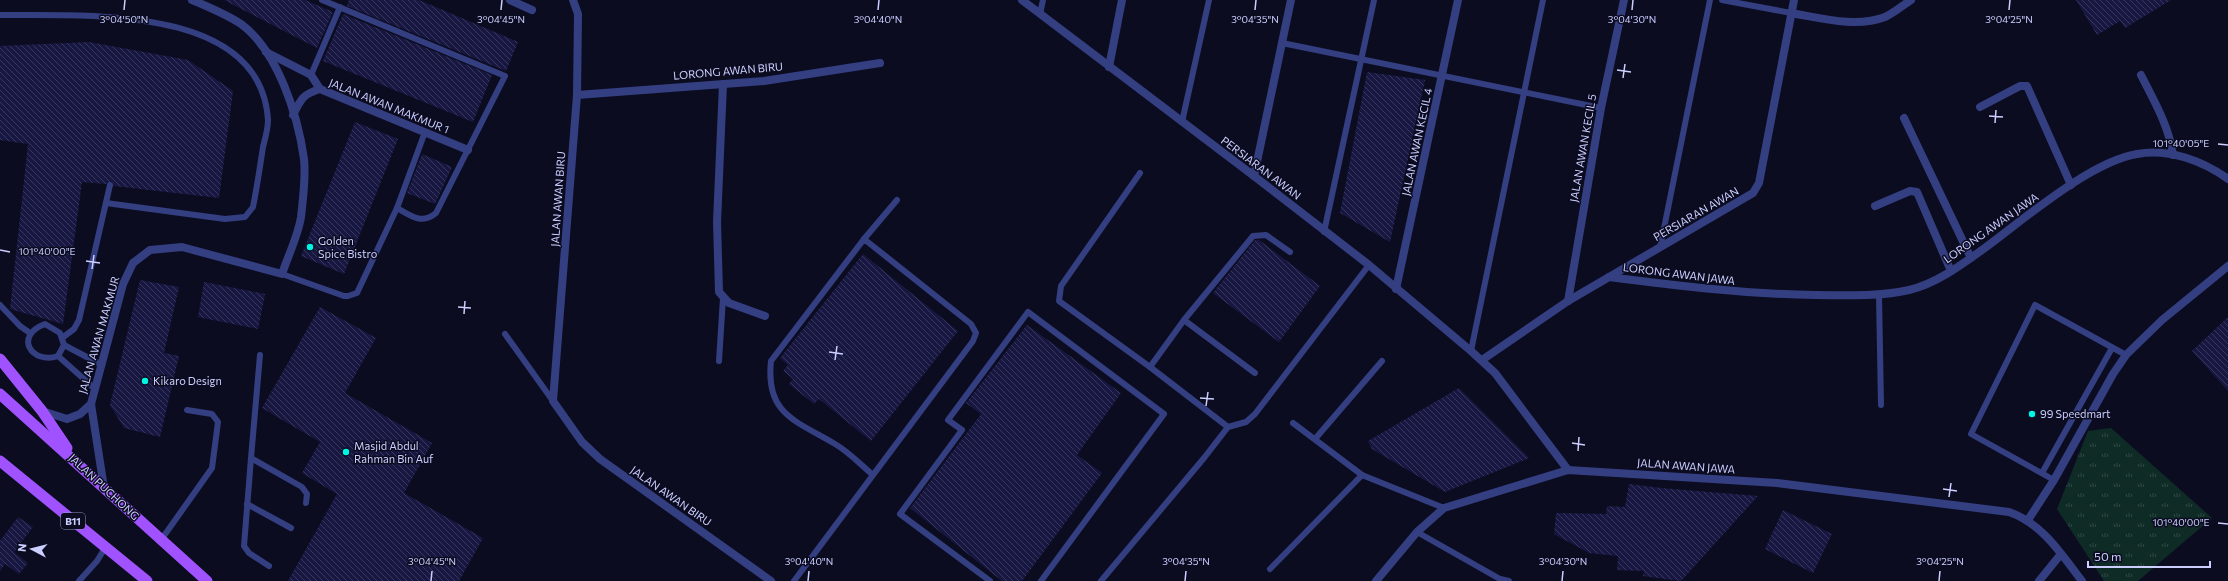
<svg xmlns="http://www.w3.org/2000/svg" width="2228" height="581" viewBox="0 0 2228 581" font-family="Commissioner,sans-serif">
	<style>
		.park { fill: url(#park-tufts) }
		.building { fill: url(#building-back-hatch) }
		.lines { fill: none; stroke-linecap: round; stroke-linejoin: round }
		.service { stroke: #343f82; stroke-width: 6 }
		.minor { stroke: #343f82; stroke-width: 8 }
		.primary { stroke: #a052ff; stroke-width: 11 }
		.ticks { fill: none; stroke: #cbceff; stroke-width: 1.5 }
		.poi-dot { fill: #00f6e4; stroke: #0c0c21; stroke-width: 1.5 }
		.labels { text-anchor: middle; stroke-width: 3; stroke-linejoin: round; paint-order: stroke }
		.shield { fill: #0c0c21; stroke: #9294bc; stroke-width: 1 }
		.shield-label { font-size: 10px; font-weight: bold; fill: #cbceff }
		.street-label { font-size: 11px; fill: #cbceff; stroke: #0c0c21 }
		.poi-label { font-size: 11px; fill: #cbceff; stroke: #0c0c21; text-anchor: start }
		.ticks-label { font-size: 10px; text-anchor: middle; fill: #cbceff; stroke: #0c0c21; stroke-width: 3; stroke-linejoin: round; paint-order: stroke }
	</style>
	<defs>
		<pattern id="park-tufts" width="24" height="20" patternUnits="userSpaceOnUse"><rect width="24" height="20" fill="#0e2b25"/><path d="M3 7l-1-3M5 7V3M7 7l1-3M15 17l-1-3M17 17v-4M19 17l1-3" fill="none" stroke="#304946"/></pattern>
		<pattern id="building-back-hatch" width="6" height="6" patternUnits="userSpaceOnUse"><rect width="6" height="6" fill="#181742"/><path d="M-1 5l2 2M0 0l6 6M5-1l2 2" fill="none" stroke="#38385e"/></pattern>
	</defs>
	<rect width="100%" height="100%" fill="#0c0c21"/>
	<polygon class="park" points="2111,428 2212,518 2138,581 2104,581 2057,509 2088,431"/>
	<g class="building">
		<polygon points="224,0 305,0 333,12 317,48"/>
		<polygon points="349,0 419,0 518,42 506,71 347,6"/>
		<polygon points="2076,0 2171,0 2125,28 2120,21 2097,35"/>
		<polygon points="343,14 492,75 473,122 323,61"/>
		<polygon points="89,42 188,60 233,91 219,198 114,186 111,181 106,184 82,182 63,324 10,309 28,144 0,140 0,46"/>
		<polygon points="1367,72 1425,80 1390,242 1340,213"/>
		<polygon points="355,122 398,139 344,274 301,256"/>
		<polygon points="422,154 452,167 435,204 407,193"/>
		<polygon points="1255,240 1259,240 1320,286 1279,342 1213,293"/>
		<polygon points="863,254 958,331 871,441 819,399 814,404 789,384 793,379 783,371 788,365 780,358"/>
		<polygon points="140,280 179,287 164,353 179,356 160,437 124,428 110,405"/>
		<polygon points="204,282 265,294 258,329 198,317"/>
		<polygon points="320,307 376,338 345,393 432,443 404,493 483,538 459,581 288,581 337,494 302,473 320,442 262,408"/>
		<polygon points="2228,317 2228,391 2192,351"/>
		<polygon points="1027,325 1121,393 1077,455 1102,473 1022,581 1002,581 910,508 981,414 966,403"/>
		<polygon points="1459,388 1529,458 1445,492 1372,449 1368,441"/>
		<polygon points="1629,484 1661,488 1758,496 1681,581 1643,576 1644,571 1617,570 1618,556 1589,553 1554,534 1556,513 1606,514 1607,506 1625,507"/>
		<polygon points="1783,510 1832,534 1813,573 1765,549"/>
		<polygon points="18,517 33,527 14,552 28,563 19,574 5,564 0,571 0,541"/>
	</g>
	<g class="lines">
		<g class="service">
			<path d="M 322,0 L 505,76 L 436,213 C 422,225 411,216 397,208"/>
			<polyline points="1722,0 1791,13"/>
			<polyline points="1040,14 1043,0"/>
			<path d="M 0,15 C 82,16 261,3 268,120 C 268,129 265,139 263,147 C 260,167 257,187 253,207 L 245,217 L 225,219 L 106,203"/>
			<polyline points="1282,43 1601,108"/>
			<polyline points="311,75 340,7"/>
			<polyline points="1182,122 1209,0"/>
			<polyline points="1140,173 1061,286 1059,301 1150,367"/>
			<polyline points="1324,232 1374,0"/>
			<polyline points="864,239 897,200"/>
			<polyline points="1660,248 1710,0"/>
			<polyline points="282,274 344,296 348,296 357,293 397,208 425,132"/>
			<polyline points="1879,295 1881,405"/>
			<polyline points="0,305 20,326 30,333"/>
			<polyline points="1184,320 1255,373"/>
			<path d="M 45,324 L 60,333 L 64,345 L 58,356 C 32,365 13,336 45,324 Z"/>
			<polyline points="505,334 553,401"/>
			<polyline points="62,338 74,329 79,320 110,185"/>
			<polyline points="64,345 100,364"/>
			<polyline points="1471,351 1543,0"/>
			<polyline points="58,356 94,388"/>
			<polyline points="719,361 723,298"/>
			<polyline points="1293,423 1362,475 1444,508"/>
			<polyline points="1228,427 1150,367 1184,320 1253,236 1266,235 1290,252"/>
			<polyline points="1315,439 1382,361"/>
			<polyline points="251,458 260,355"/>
			<polyline points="2042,473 2112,348"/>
			<polyline points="2054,480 1971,434 2035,305 2126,355"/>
			<polyline points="247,504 291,528"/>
			<polyline points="1417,532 1500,579 1509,581"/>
			<polyline points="161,540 212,468 218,422 212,414 187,410"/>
			<polyline points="269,566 249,553 244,546 251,458 302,487 307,494 306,503"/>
			<polyline points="1270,569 1362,475"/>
			<polyline points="79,581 97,561 105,548"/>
			<path d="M 794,581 L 973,341 L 976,333 L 971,324 L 864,239 L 771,361 C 765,415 797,421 835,444 C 849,452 861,465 873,475"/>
			<polyline points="990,581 900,514 962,430 948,420 1028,312 1164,414 1041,581"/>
			<polyline points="1101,581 1204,458 1228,427 1246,422 1255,414 1369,265"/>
		</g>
		<g class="minor">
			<polyline points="510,0 532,10"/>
			<polyline points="573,0 578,14 577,95 553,401 582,442 600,459 771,581"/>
			<polyline points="1022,0 1254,176 1369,265 1471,351 1495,373 1568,470"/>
			<path d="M 1791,13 C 1821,18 1856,28 1885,17 C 1894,13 1903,5 1911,0"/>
			<polyline points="266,52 311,75 320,89 468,150"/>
			<polyline points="1109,67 1122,0"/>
			<path d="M 2141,75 C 2154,101 2169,126 2173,155"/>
			<polyline points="723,84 717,222 719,292 729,303 765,316"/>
			<polyline points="577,95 764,81 880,63"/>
			<polyline points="1980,107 2020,86 2027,86 2071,185"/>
			<path d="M 293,115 C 301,99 303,94 320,89"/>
			<polyline points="1904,118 1971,258"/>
			<polyline points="1254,176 1291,0"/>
			<polyline points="1875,206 1910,191 1917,192 1951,271"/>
			<path d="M 1609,277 C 1678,286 1746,294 1816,295 C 1847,295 1878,297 1909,290 C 1935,284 1960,266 1982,250 C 2022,221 2089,162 2137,154 C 2169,148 2203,161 2228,179"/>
			<polyline points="1396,289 1458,0"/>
			<polyline points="1568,301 1601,108 1624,0"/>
			<polyline points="1482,360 1568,301 1753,193 1759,183 1794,0"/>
			<polyline points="42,411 67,419 80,414 91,404"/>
			<path d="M 104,488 L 91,404 L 123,284 L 133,263 L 150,250 L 182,247 L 282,274 C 288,256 298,236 301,217 C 303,199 306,177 304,159 C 298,116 278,51 241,24 C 226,14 209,7 192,0"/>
			<polyline points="2028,520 2054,480 2113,374 2126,355 2162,320 2228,266"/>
			<path d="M 1376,581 L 1417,532 L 1444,508 L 1568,470 L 1777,483 L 2009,512 C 2043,524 2061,554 2082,581"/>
			<polyline points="2039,581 2061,554"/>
		</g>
		<g class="primary">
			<polyline points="0,359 42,411 67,448"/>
			<polyline points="0,394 207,581"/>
			<polyline points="0,461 147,581"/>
		</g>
	</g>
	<path class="ticks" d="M 124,10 L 125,0M 501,10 L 502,0M 878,10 L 879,0M 1255,10 L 1256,0M 1632,10 L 1633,0M 2009,10 L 2010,0M 1617,70 L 1631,72M 1623,78 L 1625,64M 1989,116 L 2003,117M 1995,123 L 1996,110M 2218,144 L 2228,145M 0,250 L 10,252M 86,261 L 100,263M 92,269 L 94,255M 458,307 L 471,308M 464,314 L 465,301M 829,352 L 843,354M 835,360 L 837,346M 1200,398 L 1214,399M 1206,406 L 1208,392M 1572,443 L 1585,445M 1578,451 L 1579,437M 1943,489 L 1957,491M 1949,497 L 1951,483M 2218,523 L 2228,524M 431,581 L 432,571M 808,581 L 809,571M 1185,581 L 1186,571M 1562,581 L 1563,571M 1939,581 L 1940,571"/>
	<g class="poi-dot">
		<circle cx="310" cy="247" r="4"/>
		<circle cx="145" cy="381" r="4"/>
		<circle cx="2032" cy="414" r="4"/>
		<circle cx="346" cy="452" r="4"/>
	</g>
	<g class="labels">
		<rect class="shield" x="61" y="513" width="24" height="16" rx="3"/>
		<g class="shield-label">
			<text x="73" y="525">B11</text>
		</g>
		<g class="street-label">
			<text transform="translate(728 71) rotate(-5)" y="4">LORONG AWAN BIRU</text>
			<text transform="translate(389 106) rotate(22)" y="4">JALAN AWAN MAKMUR 1</text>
			<text transform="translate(1417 142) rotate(-78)" y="4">JALAN AWAN KECIL 4</text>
			<text transform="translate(1583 148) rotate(-80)" y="4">JALAN AWAN KECIL 5</text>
			<text transform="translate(1261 168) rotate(37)" y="4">PERSIARAN AWAN</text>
			<text transform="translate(558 199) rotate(-86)" y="4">JALAN AWAN BIRU</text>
			<text transform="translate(1696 214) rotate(-30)" y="4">PERSIARAN AWAN</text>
			<text transform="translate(1991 228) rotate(-35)" y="4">LORONG AWAN JAWA</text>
			<text transform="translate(1679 274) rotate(7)" y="4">LORONG AWAN JAWA</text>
			<text transform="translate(99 335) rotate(-74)" y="4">JALAN AWAN MAKMUR</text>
			<text transform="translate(1686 466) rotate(4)" y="4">JALAN AWAN JAWA</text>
			<text transform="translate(104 487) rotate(43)" y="4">JALAN PUCHONG</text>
			<text transform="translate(671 496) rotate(35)" y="4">JALAN AWAN BIRU</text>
		</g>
		<g class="poi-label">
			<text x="318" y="245">Golden<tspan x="318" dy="13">Spice Bistro</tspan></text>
			<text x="153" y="385">Kikaro Design</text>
			<text x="2040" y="418">99 Speedmart</text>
			<text x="354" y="450">Masjid Abdul<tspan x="354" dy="13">Rahman Bin Auf</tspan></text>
		</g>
	</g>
	<g class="ticks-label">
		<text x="124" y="23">3°04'50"N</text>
		<text x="501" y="23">3°04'45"N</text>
		<text x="878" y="23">3°04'40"N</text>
		<text x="1255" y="23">3°04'35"N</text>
		<text x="1632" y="23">3°04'30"N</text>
		<text x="2009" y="23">3°04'25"N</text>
		<text x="2181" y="147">101°40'05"E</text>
		<text x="47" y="255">101°40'00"E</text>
		<text x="2181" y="526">101°40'00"E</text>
		<text x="432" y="565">3°04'45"N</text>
		<text x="809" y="565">3°04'40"N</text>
		<text x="1186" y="565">3°04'35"N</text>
		<text x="1563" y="565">3°04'30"N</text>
		<text x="1940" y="565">3°04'25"N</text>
	</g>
	<g transform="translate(32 549) rotate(277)" stroke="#0c0c21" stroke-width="3" paint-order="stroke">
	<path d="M0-3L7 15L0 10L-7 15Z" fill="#cbceff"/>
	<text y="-6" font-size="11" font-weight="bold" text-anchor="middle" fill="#cbceff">N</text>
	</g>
	<path d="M2088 561v6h122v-6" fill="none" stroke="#cbceff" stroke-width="2"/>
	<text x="2094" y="561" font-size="12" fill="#cbceff" stroke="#0c0c21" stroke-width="3" paint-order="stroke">50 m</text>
</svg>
